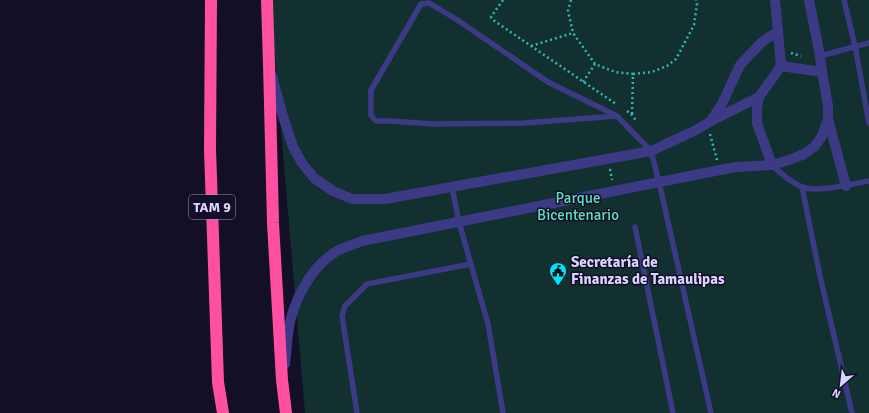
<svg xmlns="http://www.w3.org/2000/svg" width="869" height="413" viewBox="0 0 869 413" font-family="Signika,sans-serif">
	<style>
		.green { fill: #12302f }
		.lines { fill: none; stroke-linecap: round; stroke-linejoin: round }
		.path { stroke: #2fb8b0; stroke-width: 2.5; stroke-dasharray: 2 3; stroke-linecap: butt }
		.lane { stroke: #3d3a85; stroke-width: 5.5 }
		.street { stroke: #3d3a85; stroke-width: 10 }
		.highway { stroke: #ff4fa3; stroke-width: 12 }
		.labels { text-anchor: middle; stroke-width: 3; stroke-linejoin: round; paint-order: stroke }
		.shield { fill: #130f26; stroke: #9e99be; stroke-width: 1 }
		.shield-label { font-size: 14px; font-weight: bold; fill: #d9d4ff }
		.park-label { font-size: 15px; fill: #5fe0c0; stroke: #130f26 }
		.poi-label { font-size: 15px; font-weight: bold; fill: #d9d4ff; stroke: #130f26; text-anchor: start }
	</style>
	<rect width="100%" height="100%" fill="#130f26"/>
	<polygon class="green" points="270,0 869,0 869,413 305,413"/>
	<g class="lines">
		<g class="path">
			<polyline points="503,0 491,17 493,20 616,104"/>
			<polyline points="571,0 568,11 573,33 595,64 615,72 633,74"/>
			<polyline points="531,46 573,33"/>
			<polyline points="791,53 801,56"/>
			<polyline points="583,82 595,64"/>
			<polyline points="627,111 632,115 637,122"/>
			<polyline points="632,114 633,74 652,72 667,66 676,59 694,25 697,4 696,0"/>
			<polyline points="710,134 717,160"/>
			<polyline points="610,169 612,180"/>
		</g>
		<g class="lane">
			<polyline points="844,0 855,46 869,123"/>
			<polyline points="820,56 869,43"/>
			<polyline points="617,116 525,123 432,124 391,121 377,121 374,119 371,115 371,90 421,4 429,3 456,19 548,82 617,116 651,151 659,182 711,413"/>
			<path d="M 772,165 C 781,174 790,182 802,187 C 817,193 852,184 869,181"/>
			<polyline points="452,187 459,222 488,324 503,413"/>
			<polyline points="802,187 820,276 852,413"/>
			<polyline points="635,227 673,413"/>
			<polyline points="357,413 342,316 345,306 367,284 471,264"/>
		</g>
		<g class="street">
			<polyline points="781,66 822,72"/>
			<polyline points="272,76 282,113 293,147 302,163 314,178 333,191 352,199 385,199 651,151 694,131 710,122 722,104 740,65 762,42 778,31 775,0"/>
			<polyline points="828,119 846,186"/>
			<polyline points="711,121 759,97"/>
			<polyline points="772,165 757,123 757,108 759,97 781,66 778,31"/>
			<path d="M 285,364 C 287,350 287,332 291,318 C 297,295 313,266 334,253 C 342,247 353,245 362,241 L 720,170 L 736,167 L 772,165 L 789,160 L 804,154 L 814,147 L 822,136 L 828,119 L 828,106 L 822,72 L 820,56 L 809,0"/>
		</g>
		<g class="highway">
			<polyline points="211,0 210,149 218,382 223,413"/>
			<polyline points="267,0 269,64 273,223 282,380 286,413"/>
		</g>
	</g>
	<defs>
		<g id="civic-pin" transform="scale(0.9)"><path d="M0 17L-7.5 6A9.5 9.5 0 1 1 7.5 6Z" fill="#00e5ff" stroke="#130f26"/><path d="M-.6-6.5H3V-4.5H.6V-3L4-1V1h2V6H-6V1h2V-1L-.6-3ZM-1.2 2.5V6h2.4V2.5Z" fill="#111"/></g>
	</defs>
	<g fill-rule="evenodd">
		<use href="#civic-pin" x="558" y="271"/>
	</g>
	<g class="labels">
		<rect class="shield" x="189" y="195" width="46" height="24" rx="3"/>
		<g class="shield-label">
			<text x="212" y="212">TAM 9</text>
		</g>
		<g class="park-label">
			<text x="578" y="203">Parque<tspan x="578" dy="17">Bicentenario</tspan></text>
		</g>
		<g class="poi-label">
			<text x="571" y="267">Secretaría de<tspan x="571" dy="17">Finanzas de Tamaulipas</tspan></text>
		</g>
	</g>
	<g transform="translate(841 385) rotate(208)" stroke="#130f26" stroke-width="3" paint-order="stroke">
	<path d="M0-3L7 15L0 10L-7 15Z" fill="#d9d4ff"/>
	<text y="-6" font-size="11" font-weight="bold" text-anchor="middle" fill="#d9d4ff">N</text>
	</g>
</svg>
